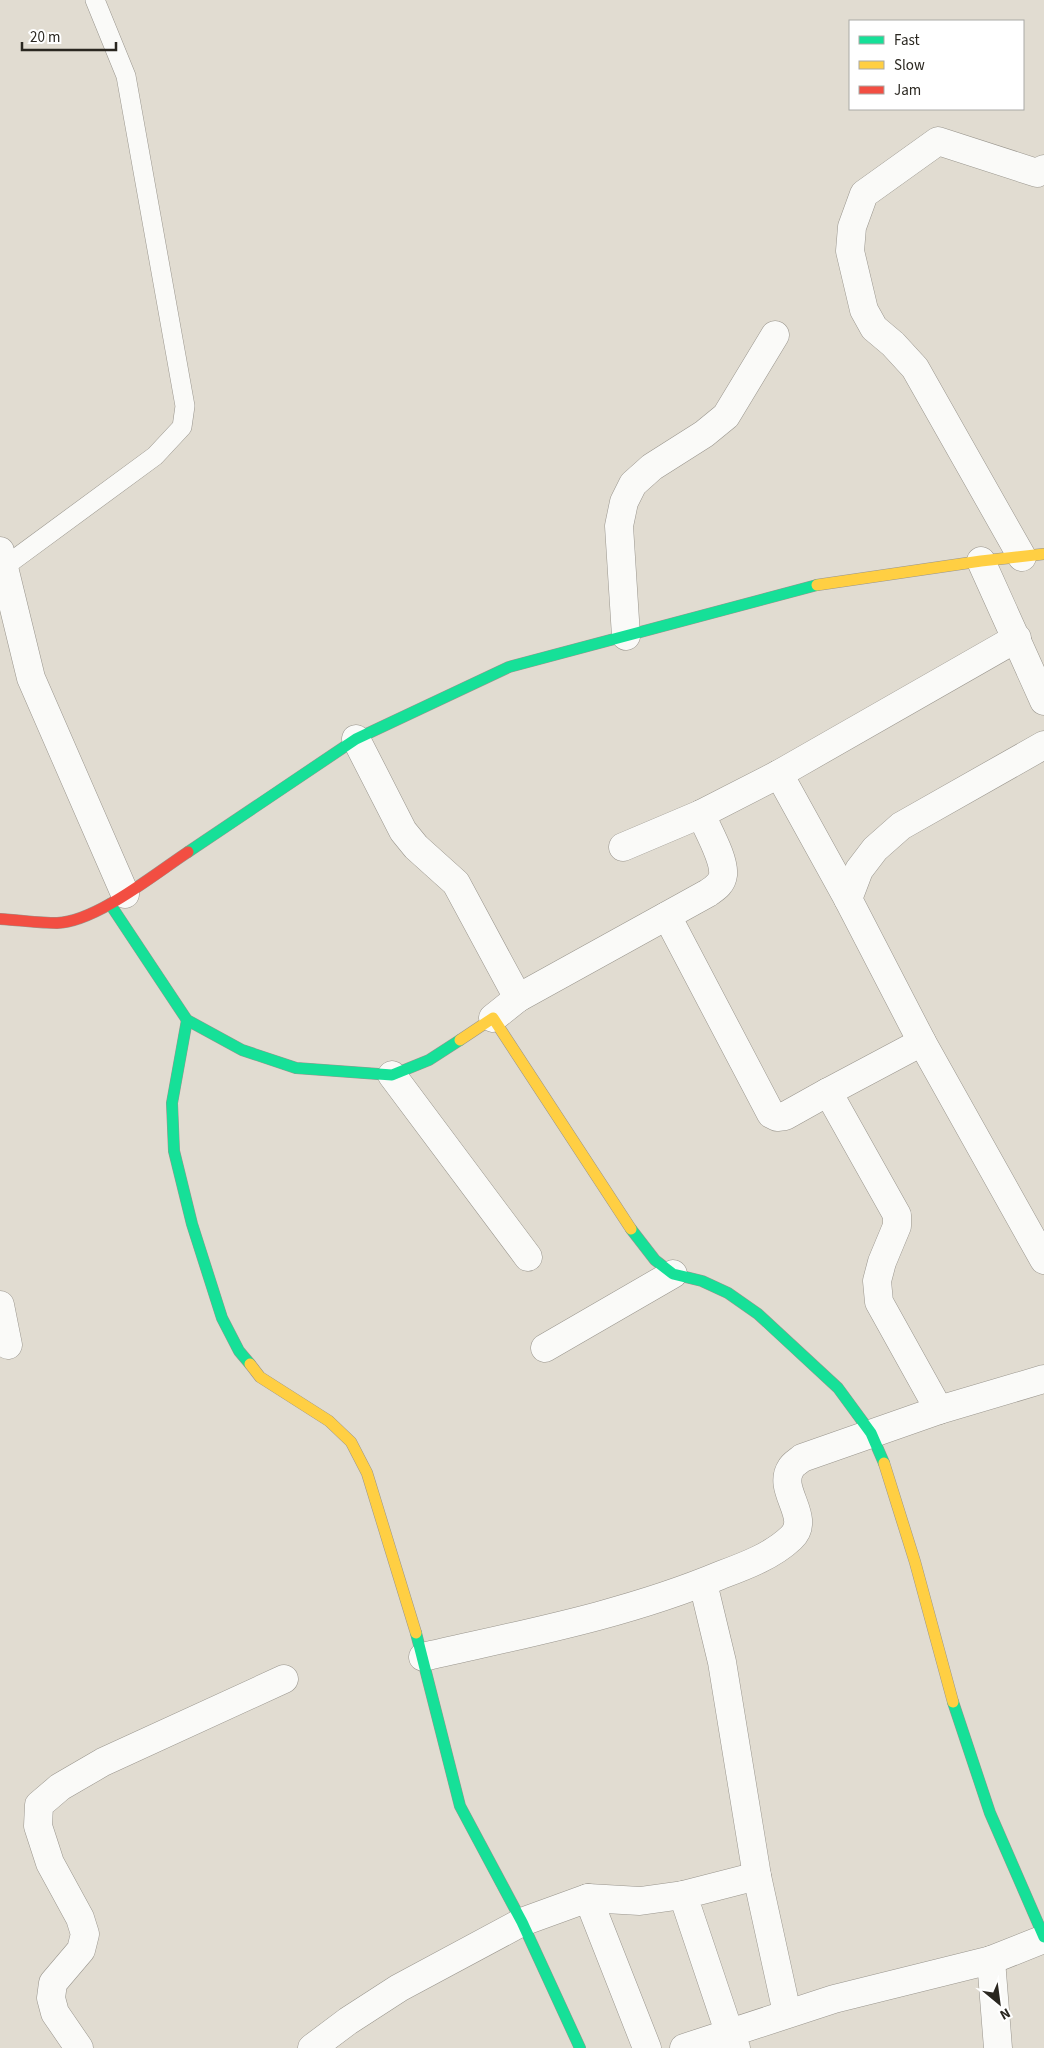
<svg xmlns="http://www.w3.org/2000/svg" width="1044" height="2048" viewBox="0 0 1044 2048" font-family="'Source Sans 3',sans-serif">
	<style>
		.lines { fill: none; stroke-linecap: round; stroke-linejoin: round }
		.lane-casing { stroke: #99958d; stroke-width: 20 }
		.street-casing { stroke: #99958d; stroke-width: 29 }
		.fast-casing { stroke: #99958d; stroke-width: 12 }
		.slow-casing { stroke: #99958d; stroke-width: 12 }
		.jam-casing { stroke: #99958d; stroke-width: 12 }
		.lane { stroke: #fafaf8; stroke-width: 19 }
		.street { stroke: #fafaf8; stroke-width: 28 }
		.fast { stroke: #16e098; stroke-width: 11 }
		.slow { stroke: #ffcf43; stroke-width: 11 }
		.jam { stroke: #f24e42; stroke-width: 11 }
	</style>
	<rect width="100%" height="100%" fill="#e1dcd1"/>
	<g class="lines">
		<g class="lane-casing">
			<polyline id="lane" points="4,567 155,456 182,427 185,406 126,76 95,0"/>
		</g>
		<g class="street-casing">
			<g id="street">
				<polyline points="0,551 31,678 125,894"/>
				<polyline points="1022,557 915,368 893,344 874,328 864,310 850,251 852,227 864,194 938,141 1037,173 1044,169"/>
				<polyline points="981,561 1044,701"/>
				<polyline points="626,636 619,526 624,502 633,484 652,467 704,434 726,416 775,335"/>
				<polyline points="356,739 403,831 416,847 456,883 518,998 493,1018"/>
				<polyline points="1044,745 901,826 875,849 859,870 848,899 922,1042 1044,1260"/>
				<polyline points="779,774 848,899"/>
				<polyline points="623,847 701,814 779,774 1017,638"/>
				<polyline points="667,916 771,1114 777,1117 785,1116 828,1092"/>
				<path d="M 518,998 L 708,893 C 715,888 722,884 723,875 C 725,859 707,829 701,814"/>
				<polyline points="922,1042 828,1092 897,1215 897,1226 882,1262 877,1281 879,1302 939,1410"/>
				<polyline points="392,1075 528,1257"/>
				<polyline points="0,1305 8,1345"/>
				<polyline points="545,1348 673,1274"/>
				<polyline points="703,1583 722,1662 757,1876 787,2013"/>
				<path d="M 423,1657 C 523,1634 625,1615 721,1575 C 745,1566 772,1556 791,1538 C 813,1518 776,1490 791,1468 C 793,1464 799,1461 802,1458 L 939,1410 L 1044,1379"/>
				<polyline points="588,1898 640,1901 683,1895"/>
				<polyline points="991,1960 998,2048"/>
				<polyline points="79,2048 55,2013 51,1998 53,1983 81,1950 85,1934 80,1918 50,1863 38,1826 39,1805 60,1787 103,1762 284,1679"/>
				<polyline points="312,2048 348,2021 399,1988 522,1922 588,1898 647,2048"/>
				<polyline points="684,2048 834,1999 991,1960 1044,1939"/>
				<polyline points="736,2048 729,2032 683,1895 757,1876"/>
			</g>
		</g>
		<g class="fast-casing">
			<g id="fast">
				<polyline points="188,852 356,739 509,667 817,585"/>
				<polyline points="110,904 187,1020 242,1050 296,1068 392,1075 429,1060 460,1040"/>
				<polyline points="187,1020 172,1103 174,1151 192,1224 222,1318 239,1351 250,1364"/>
				<polyline points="631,1229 655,1260 673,1274 702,1281 728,1293 758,1314 838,1388 871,1433 884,1463"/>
				<polyline points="416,1633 460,1806 522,1922 580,2048"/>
				<polyline points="953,1702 990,1813 1044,1937"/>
			</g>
		</g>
		<g class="slow-casing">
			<g id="slow">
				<polyline points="817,585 981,561 1044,554"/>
				<polyline points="460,1040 493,1018 631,1229"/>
				<polyline points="250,1364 260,1377 329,1421 351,1442 367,1473 416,1633"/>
				<polyline points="884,1463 915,1562 953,1702"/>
			</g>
		</g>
		<g class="jam-casing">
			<path id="jam" d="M 0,919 C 19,920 39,923 57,923 C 96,922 156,873 188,852"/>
		</g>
		<use href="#lane" class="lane"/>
		<use href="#street" class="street"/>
		<use href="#fast" class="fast"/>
		<use href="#slow" class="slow"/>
		<use href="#jam" class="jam"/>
	</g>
	<rect x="849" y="20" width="175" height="90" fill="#ffffff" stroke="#aaa9a6"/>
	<rect x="859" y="36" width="25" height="8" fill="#16e098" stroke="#aaa9a6"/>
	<text x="894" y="45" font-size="15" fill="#2a2720">Fast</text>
	<rect x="859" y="61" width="25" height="8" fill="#ffcf43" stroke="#aaa9a6"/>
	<text x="894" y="70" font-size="15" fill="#2a2720">Slow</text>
	<rect x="859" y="86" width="25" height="8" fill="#f24e42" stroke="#aaa9a6"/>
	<text x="894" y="95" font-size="15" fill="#2a2720">Jam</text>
	<g transform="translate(999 2003) rotate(151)" stroke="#ffffff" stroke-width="4" paint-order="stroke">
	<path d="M0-4L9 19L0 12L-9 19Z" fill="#2a2720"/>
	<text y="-8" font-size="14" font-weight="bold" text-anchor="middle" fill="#2a2720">N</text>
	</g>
	<path d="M22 42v8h94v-8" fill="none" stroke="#2a2720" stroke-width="2.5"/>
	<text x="30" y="42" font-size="15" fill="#2a2720" stroke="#ffffff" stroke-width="4" paint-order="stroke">20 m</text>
</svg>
